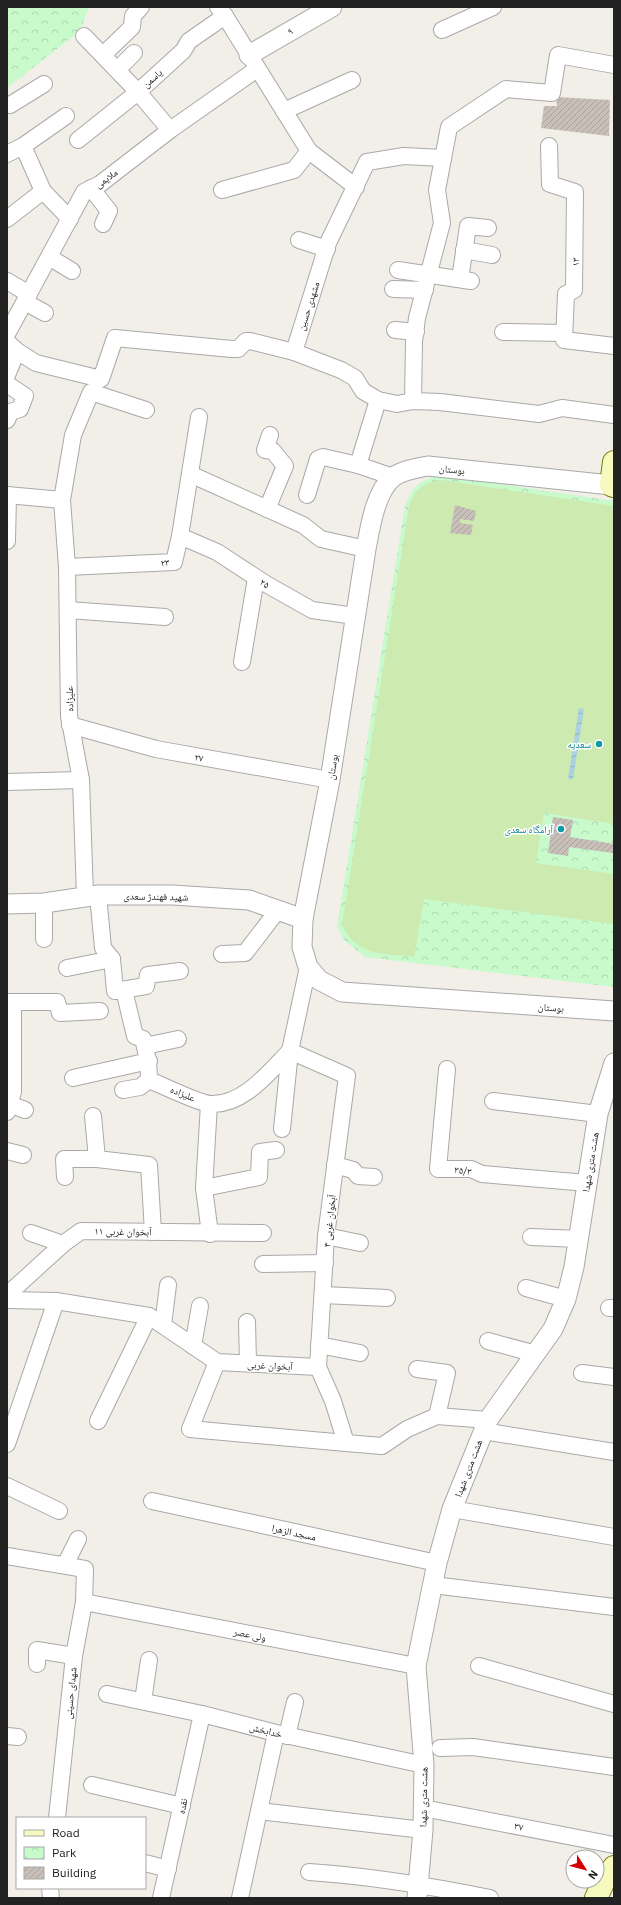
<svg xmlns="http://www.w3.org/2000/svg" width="621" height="1905" viewBox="0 0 621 1905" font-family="'IBM Plex Sans','Noto Naskh Arabic',sans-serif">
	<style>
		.park { fill: url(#park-crowns) }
		.garden { fill: #cdebb0 }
		.water { fill: url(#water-waves) }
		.building { fill: url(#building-hatch) }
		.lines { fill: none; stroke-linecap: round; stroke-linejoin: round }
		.minor-casing { stroke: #a9a9a9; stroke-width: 18 }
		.tertiary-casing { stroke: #a9a9a9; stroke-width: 21 }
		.secondary-casing { stroke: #707d05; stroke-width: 24 }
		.minor { stroke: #fff; stroke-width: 16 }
		.tertiary { stroke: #fff; stroke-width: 19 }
		.secondary { stroke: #f7fabf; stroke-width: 22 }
		.culture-dot { fill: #0f9aa8; stroke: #fff; stroke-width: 1.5 }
		.labels { text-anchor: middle; stroke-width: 3; stroke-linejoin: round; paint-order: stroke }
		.street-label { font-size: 10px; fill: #222; stroke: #fff }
		.culture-label { font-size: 10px; fill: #0d838f; stroke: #fff; text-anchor: end }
	</style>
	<defs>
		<pattern id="park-crowns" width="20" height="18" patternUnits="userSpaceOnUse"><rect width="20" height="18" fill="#c8facc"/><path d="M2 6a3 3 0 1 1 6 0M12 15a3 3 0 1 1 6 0" fill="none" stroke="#acd6af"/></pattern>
		<pattern id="water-waves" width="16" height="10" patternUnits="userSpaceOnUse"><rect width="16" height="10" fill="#aad3df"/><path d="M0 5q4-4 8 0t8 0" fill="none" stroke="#92b5bf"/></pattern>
		<pattern id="building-hatch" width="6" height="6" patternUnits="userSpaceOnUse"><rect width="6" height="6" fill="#c7bfb8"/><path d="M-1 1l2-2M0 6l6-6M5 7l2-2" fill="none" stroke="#aba49e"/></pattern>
	</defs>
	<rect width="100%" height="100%" fill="#f2efe9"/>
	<g class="park">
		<polygon points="7,7 89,7 80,31 7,88"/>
		<path d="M 440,475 L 614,501 L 614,987 L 365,957 L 344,940 L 337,927 L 405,506 C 413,485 419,481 440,475 Z"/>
	</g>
	<path class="garden" d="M 442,480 L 614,506 L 614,824 L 544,813 L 536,863 L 614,874 L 614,924 L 424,899 L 414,957 C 383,953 357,957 342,925 L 409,506 C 416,488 423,483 442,480 Z"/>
	<polygon class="water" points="579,708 584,709 573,779 568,779"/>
	<g class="building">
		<polygon points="556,97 610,100 609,136 541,128 544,106 557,106"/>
		<polygon points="455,505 476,511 474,521 460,519 460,523 473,525 471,535 450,533"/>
		<polygon points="553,817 573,820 570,837 614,844 613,853 569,847 568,856 548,853"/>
	</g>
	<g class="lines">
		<g class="minor-casing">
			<g id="minor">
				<polyline points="218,7 225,16 309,151 356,187"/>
				<polyline points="442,30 493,7"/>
				<polyline points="84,36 138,92 170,130"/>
				<polyline points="103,55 132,27 133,16 141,7"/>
				<polyline points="117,70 134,53"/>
				<polyline points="10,105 44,84"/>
				<polyline points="284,111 352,80"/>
				<polyline points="78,140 138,92 183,51 189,41 225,16"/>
				<polyline points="23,146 43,191 70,219"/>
				<polyline points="549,146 550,184 575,192 574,290 566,294 564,340 614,346"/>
				<polyline points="7,154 23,146 66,116"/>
				<polyline points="91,188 109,211 103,224"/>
				<polyline points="222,190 294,170 309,151"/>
				<polyline points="7,219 43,191"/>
				<polyline points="299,240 327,249"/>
				<polyline points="464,250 492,255"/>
				<polyline points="49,257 72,271"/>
				<polyline points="398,270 471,281"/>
				<polyline points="460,279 468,226 488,228"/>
				<polyline points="7,281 29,294"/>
				<polyline points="393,289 425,290"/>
				<polyline points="25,302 45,313"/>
				<polyline points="395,330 416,332"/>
				<polyline points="503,332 564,333"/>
				<polyline points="7,334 84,192 100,184 170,130 257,69"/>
				<polyline points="7,342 17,351 36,363 101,379 115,338 232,349 238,349 246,341 250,341 294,352 341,370 355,378 363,391 378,400 397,404 413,401 440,402 539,414 562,408 614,415"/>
				<polyline points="294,352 328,243 367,162 404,156 443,158"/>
				<polyline points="7,375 17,351"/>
				<polyline points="7,384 25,396 20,409 10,412 7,420"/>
				<polyline points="413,401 414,341 417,318 442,223 437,190 449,127 506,89 552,93 558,55 614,65"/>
				<polyline points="358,465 378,400"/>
				<polyline points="190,474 303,525 321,539 366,549"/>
				<polyline points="7,495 62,500"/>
				<polyline points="307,495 318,459 323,457 358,465 393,477"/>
				<polyline points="267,509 285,466 273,451 265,450 270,435"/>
				<polyline points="180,536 217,552 266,584 312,610 355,616"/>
				<polyline points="7,541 8,495"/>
				<polyline points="67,567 174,562 180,536 199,417"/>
				<polyline points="68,610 165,617"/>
				<polyline points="242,662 256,578"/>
				<polyline points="70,725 156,749 330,780"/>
				<polyline points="7,782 81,780"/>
				<polyline points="98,895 103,948 112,959 115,991 146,986 148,975 180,971"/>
				<polyline points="85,896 81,780 69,716 67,567 62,500 73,435 91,392 146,410"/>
				<polyline points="44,939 44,903"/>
				<polyline points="222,954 245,953 278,910"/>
				<polyline points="67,968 112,959"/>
				<path d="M 124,990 L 135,1036 L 143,1039 C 147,1053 149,1065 149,1080 C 162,1085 198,1103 210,1104 C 243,1106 269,1072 290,1051 L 347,1076 L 326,1236 L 318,1367"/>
				<polyline points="7,1002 57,1002 60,1013 100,1011"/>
				<polyline points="145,1046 178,1039"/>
				<polyline points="447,1069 438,1169 471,1169 482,1174 587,1183"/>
				<polyline points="73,1078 149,1061"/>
				<polyline points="123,1090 140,1087 149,1080"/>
				<polyline points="493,1101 598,1114"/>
				<polyline points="9,1104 25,1110"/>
				<polyline points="209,1104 204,1188 210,1234"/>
				<polyline points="7,1112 13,1092 13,1002"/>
				<polyline points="93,1116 97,1159"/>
				<polyline points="282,1129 290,1051 308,967"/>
				<polyline points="7,1151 23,1155"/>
				<polyline points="335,1165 353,1170 358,1176 374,1177"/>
				<polyline points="65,1177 64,1159 97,1159 149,1165 153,1232"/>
				<polyline points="204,1188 259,1177 260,1152 276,1150"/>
				<polyline points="31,1233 63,1244"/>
				<polyline points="326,1236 360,1243"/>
				<polyline points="531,1237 579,1239"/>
				<polyline points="263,1264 325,1263"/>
				<polyline points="526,1288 566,1299"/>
				<polyline points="7,1295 63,1244 81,1231 263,1233"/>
				<polyline points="323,1295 387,1298"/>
				<polyline points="7,1300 56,1301 149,1316 217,1362 318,1367 333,1401 346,1443 382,1446 407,1429 437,1416 488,1420"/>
				<polyline points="609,1308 614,1308"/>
				<polyline points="247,1322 248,1363"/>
				<polyline points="163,1325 168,1285"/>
				<polyline points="488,1341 536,1354"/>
				<polyline points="319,1345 360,1353"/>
				<polyline points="193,1346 200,1306"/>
				<polyline points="217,1362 190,1429 346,1443"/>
				<polyline points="417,1369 447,1373 437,1416"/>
				<polyline points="582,1373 614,1377"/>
				<polyline points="98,1421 149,1316"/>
				<polyline points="483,1431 614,1452"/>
				<polyline points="7,1444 56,1301"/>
				<polyline points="7,1486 59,1511"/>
				<polyline points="152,1501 437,1563"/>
				<polyline points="452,1509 614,1537"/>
				<polyline points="7,1556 85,1569 84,1602 74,1656 57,1818"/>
				<polyline points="65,1565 78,1539"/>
				<polyline points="433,1585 614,1607"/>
				<polyline points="84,1602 416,1666"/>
				<polyline points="37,1664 37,1650 74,1656"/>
				<polyline points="479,1666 614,1704"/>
				<polyline points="107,1694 202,1714 276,1733 424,1765"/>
				<polyline points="143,1701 149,1660"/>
				<polyline points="7,1736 18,1737"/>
				<polyline points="287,1736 295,1702"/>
				<polyline points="440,1748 473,1747 614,1767"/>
				<polyline points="92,1785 182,1806"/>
				<polyline points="423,1808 614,1845"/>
				<polyline points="259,1811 423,1830"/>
				<polyline points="145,1863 168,1869"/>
				<path d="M 309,1872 C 371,1876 430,1886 490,1898"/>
				<polyline points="50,1888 51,1898"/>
				<polyline points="161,1898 202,1714"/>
				<polyline points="240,1898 276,1733"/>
			</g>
		</g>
		<g class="tertiary-casing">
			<g id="tertiary">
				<polyline points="249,55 332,7"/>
				<path d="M 611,485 L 428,466 C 417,468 403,470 393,477 C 375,492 370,528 366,549 L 330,780 L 303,919 L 302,947 L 308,967 L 319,980 L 342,992 L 614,1011"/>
				<polyline points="7,904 44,903 98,895 173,895 249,900 303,919"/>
				<polyline points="417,1898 423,1830 424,1765 416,1666 437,1563 452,1509 488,1420 553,1329 566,1299 574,1267 598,1114 614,1063"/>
			</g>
		</g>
		<g class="secondary-casing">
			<g id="secondary">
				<polyline points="614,462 611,485 614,486"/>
				<polyline points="596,1898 603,1883 614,1867"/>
			</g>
		</g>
		<use href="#minor" class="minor"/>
		<use href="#tertiary" class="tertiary"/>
		<use href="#secondary" class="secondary"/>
	</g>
	<g class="culture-dot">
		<circle cx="599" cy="744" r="4"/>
		<circle cx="561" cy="829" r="4"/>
	</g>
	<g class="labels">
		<g class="street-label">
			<text transform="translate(290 31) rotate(-30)" y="4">۹</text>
			<text transform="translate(152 78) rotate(-42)" y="4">یاسمن</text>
			<text transform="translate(106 178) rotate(-35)" y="4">ملایمی</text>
			<text transform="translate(575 262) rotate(-89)" y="4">۱۳</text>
			<text transform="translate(308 306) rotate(-72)" y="4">مشهدی حسین</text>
			<text transform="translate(452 469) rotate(6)" y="4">بوستان</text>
			<text transform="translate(165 562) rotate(-5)" y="4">۲۳</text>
			<text transform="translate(265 583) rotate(32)" y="4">۲۵</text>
			<text transform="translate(69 699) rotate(-91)" y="4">علیزاده</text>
			<text transform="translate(199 757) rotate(10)" y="4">۲۷</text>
			<text transform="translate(332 767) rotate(-81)" y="4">بوستان</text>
			<text transform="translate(156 896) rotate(1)" y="4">شهید فهندژ سعدی</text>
			<text transform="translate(551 1007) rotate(4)" y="4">بوستان</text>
			<text transform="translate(183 1093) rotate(22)" y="4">علیزاده</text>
			<text transform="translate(590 1162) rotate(-81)" y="4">هشت متری شهدا</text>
			<text transform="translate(463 1170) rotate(6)" y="4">۳۵/۳</text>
			<text transform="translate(329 1221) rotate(-84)" y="4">آبخوان غربی ۳</text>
			<text transform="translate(123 1231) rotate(1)" y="4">آبخوان غربی ۱۱</text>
			<text transform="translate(270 1365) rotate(3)" y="4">آبخوان غربی</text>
			<text transform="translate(468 1468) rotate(-69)" y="4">هشت متری شهدا</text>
			<text transform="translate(294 1532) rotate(12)" y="4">مسجد الزهرا</text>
			<text transform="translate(250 1634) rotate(11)" y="4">ولی عصر</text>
			<text transform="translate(70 1693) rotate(-84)" y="4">شهدای حسینی</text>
			<text transform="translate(266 1730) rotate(14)" y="4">خدابخش</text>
			<text transform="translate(423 1797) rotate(-89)" y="4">هشت متری شهدا</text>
			<text transform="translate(182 1806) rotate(-78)" y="4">نقده</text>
			<text transform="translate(519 1826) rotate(11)" y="4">۳۷</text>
		</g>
		<g class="culture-label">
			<text x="591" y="748">سعدیه</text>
			<text x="553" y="833">آرامگاه سعدی</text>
		</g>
	</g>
	<rect width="621" height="1905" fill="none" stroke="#222222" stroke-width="16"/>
	<rect x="16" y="1817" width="130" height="72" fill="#ffffff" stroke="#a7a7a7"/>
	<rect x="24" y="1830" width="20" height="6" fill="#f7fabf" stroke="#a7a7a7"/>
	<text x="52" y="1837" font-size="12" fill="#222222">Road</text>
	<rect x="24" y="1847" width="20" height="12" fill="url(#park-crowns)" stroke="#a7a7a7"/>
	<text x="52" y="1857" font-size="12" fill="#222222">Park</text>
	<rect x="24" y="1867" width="20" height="12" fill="url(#building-hatch)" stroke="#a7a7a7"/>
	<text x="52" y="1877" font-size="12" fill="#222222">Building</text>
	<g transform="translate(585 1869) rotate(126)"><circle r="19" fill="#ffffff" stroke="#a7a7a7"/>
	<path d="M0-3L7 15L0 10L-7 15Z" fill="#d40000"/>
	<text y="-6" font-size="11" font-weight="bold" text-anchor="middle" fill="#222222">N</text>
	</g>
</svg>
